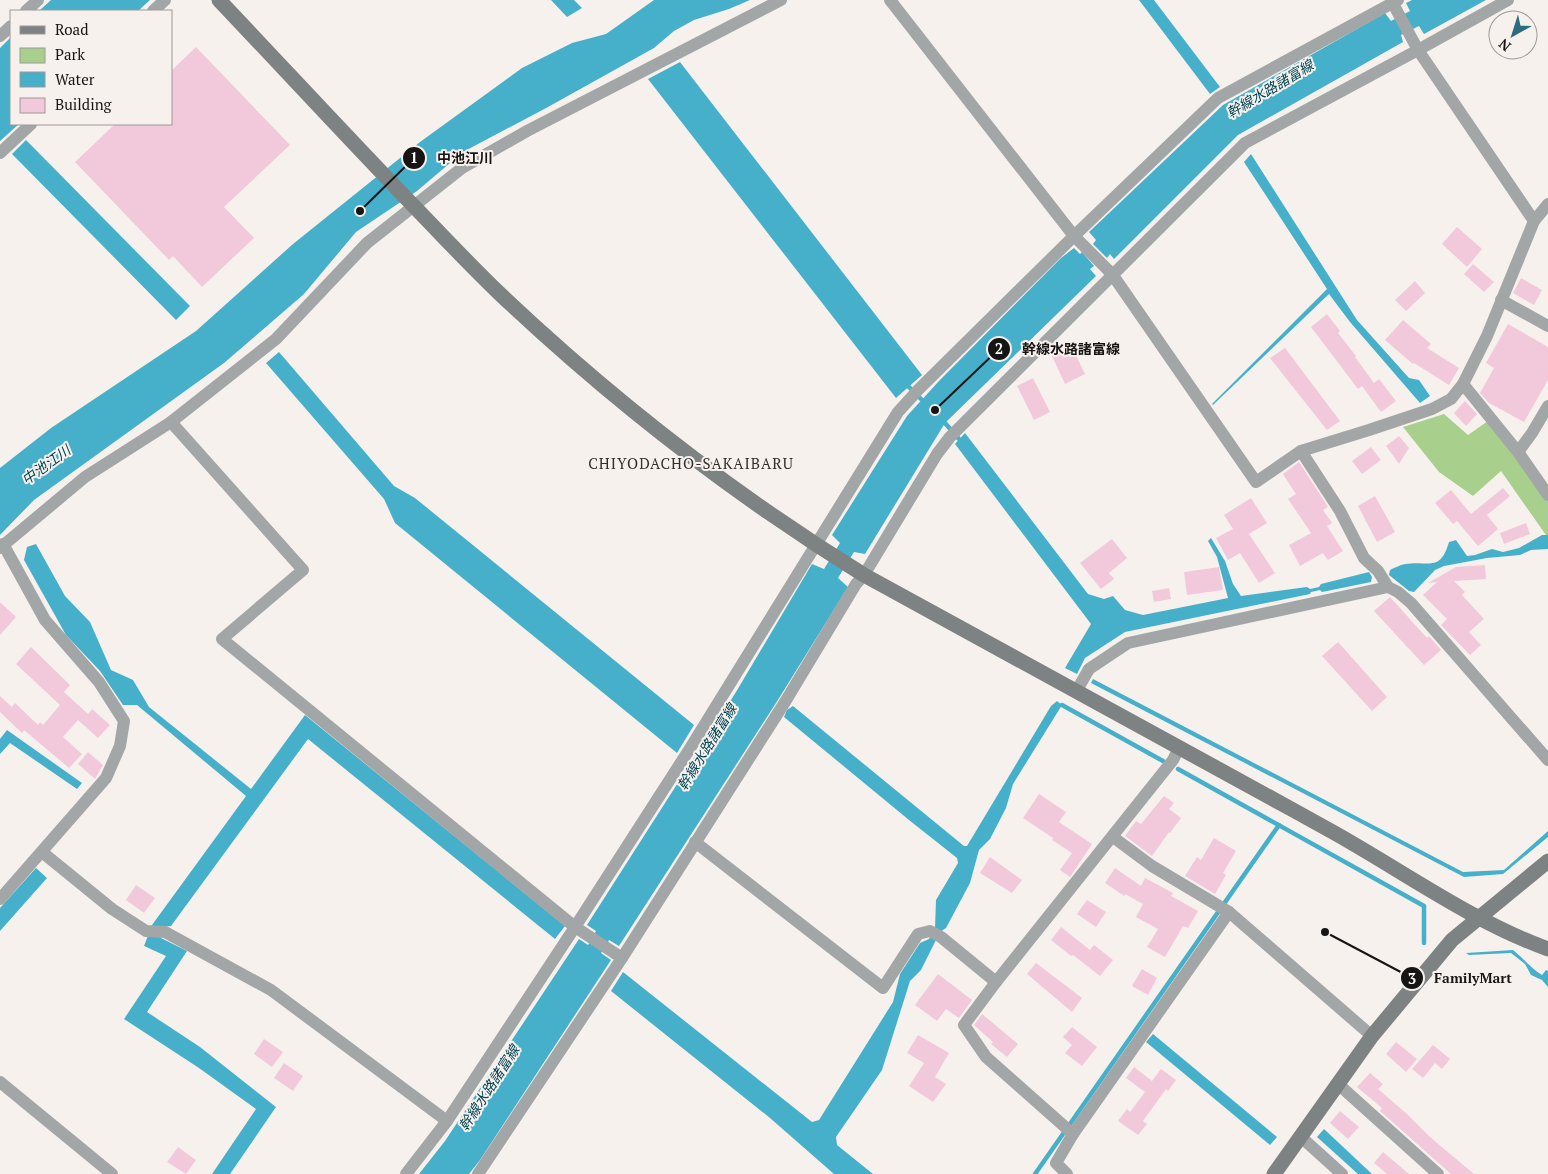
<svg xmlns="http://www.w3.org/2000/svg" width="1548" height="1174" viewBox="0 0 1548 1174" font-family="'PT Serif','Noto Sans JP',serif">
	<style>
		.green { fill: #a9cf8d }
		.water { fill: #46b0cb }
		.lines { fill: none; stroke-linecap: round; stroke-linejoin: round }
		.stream { stroke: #46b0cb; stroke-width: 4.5 }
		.building { fill: #f2c9db }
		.street { stroke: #a3a6a7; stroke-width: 12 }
		.secondary { stroke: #7d8282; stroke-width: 15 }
		.labels { text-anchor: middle; stroke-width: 4; stroke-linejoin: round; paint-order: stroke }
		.water-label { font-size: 14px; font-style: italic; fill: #014453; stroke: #f7f1ee }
		.quarter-label { font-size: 15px; letter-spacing: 1px; fill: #332e2c; stroke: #f7f1ee }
		.leader { fill: none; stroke: #171514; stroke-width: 2 }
		.callout-dot { fill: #171514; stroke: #f7f1ee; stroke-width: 2 }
		.mark-label { font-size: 15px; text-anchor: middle; font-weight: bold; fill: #fff }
		.callout-label { font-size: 14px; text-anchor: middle; font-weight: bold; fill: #171514; stroke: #f7f1ee; stroke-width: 4; stroke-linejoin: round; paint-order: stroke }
	</style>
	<rect width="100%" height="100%" fill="#f7f1ee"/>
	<polygon class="green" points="1444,414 1468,435 1488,421 1548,487 1548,538 1501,471 1473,496 1439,472 1403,427"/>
	<g class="water">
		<polygon points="51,0 150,0 138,11 39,11"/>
		<polygon points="551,0 574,0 582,8 567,17"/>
		<polygon points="654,0 750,0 729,9 694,20 674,31 654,48 548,107 463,152 417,191 356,232 304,294 224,363 34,500 0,535 0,468 51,428 196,331 293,244 420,142 522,68 572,43 606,34"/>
		<polygon points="1139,0 1154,0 1220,87 1210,94"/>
		<polygon points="1412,0 1486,0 1424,34 1419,26 1401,35 1403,42 1238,135 1114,259 1110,254 1107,258 1093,244 1096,240 1089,232 1223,105 1385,13 1391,21 1410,11 1406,3"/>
		<polygon points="11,37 11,124 19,124 0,141 0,48"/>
		<polygon points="680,62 922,375 896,398 648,79"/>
		<polygon points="26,140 190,306 176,320 12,154"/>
		<polygon points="1251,154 1357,320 1409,378 1419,380 1430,396 1420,403 1350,322 1329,294 1213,405 1212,404 1327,289 1244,162"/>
		<polygon points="1074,248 1080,254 1082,252 1094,266 1090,269 1096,276 945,423 865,554 854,552 838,578 848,587 776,703 619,946 609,940 601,953 611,960 480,1160 469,1174 419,1174 445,1141 579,939 588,945 596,931 587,925 736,692 812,564 824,569 840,543 832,535 907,416 939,381 1061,258"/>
		<polygon points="279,352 394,486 415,498 694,725 677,753 395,523 384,499 266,363"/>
		<polygon points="965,433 1088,594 1104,599 1113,596 1125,610 1143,615 1228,598 1217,557 1208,541 1211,538 1225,561 1233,584 1241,596 1307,587 1310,589 1319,587 1321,584 1369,572 1372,577 1371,582 1322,592 1320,590 1311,592 1310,594 1125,632 1085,658 1077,674 1065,668 1091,624 955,444"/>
		<path d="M 1542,535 L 1548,535 L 1548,549 L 1531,550 L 1520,555 L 1487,558 L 1444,566 L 1435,570 L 1414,592 L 1409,591 L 1389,575 L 1390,570 C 1394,568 1400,565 1405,564 C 1429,560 1440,573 1449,542 L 1456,540 L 1467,556 L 1475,555 L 1492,549 L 1503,552 L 1519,548 Z"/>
		<polygon points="36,544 65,596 90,622 111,670 133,680 149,707 251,789 305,715 565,926 555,939 308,739 171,926 163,927 159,937 187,951 147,1012 200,1047 276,1107 230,1174 212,1174 256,1109 199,1068 124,1019 166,956 144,946 152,925 246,796 137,705 123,705 100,671 66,635 24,560 27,547"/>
		<polygon points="1093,679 1463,872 1504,870 1548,831 1548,837 1503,874 1464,877 1091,683"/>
		<polygon points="1057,701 1062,705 1013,784 1006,808 990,839 979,850 970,883 946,928 940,932 921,970 910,981 882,1070 836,1137 837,1145 873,1174 834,1174 770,1118 611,991 623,972 812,1122 819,1120 893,1002 900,974 920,943 929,939 935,928 936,900 958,863 957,858 909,820 784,717 787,710 793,706 964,846 967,846 1051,706"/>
		<polygon points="7,730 82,783 77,789 10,743 0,754 0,739"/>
		<polygon points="36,868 47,878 0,931 0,908"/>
		<path d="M 1513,950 C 1523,958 1531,968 1542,975 L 1546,970 L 1548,971 L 1548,987 L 1542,980 L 1531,975 L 1525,964 L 1511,953 L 1469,955 L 1466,953 Z"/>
		<polygon points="1153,1034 1277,1137 1270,1145 1146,1042"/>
		<polygon points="1324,1129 1372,1174 1358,1174 1317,1137"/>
	</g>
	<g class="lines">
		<g class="stream">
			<polyline points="909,387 921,399"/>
			<polyline points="945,423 959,439"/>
			<polyline points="1062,705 1163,761"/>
			<polyline points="1178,769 1424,906 1424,943"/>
			<polyline points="1035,1174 1279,825"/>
		</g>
	</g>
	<g class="building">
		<polygon points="196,47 290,145 224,207 254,238 202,287 173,256 169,260 75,162 115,124 171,124 171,71"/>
		<polygon points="1457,227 1482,249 1467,267 1442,244"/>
		<polygon points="1473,264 1494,282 1484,292 1464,274"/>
		<polygon points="1521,278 1542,290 1534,305 1513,293"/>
		<polygon points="1415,281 1425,293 1406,311 1395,300"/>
		<polygon points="1327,314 1340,331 1338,333 1356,356 1355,357 1374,383 1379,379 1396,401 1381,412 1362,386 1358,389 1311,327"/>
		<polygon points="1403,320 1431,344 1427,348 1459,368 1449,385 1414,363 1413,364 1385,340"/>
		<polygon points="1508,324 1548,347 1548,380 1524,422 1489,403 1480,393 1494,368 1486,363"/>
		<polygon points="1071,345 1085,374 1065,384 1051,354"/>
		<polygon points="1285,348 1340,421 1327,430 1270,358"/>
		<polygon points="1033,378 1050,412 1034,420 1017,386"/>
		<polygon points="1465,401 1477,414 1466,426 1454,413"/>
		<polygon points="1399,436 1409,448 1399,464 1386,446"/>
		<polygon points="1371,447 1381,460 1362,474 1352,461"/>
		<polygon points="1299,462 1328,507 1323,510 1332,523 1327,526 1343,551 1328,560 1323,553 1300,566 1289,545 1311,533 1288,499 1296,494 1283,474"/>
		<polygon points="1503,488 1510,496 1487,515 1498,529 1478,546 1457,521 1453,524 1435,503 1451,490 1471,514"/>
		<polygon points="1375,496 1395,532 1377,542 1358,506"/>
		<polygon points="1251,498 1267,523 1249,534 1275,573 1259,583 1240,553 1228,560 1216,538 1233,529 1224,515"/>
		<polygon points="1526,523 1530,534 1504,544 1500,533"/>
		<polygon points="1112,539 1127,558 1109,573 1114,579 1101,589 1080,563"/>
		<polygon points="1485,565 1486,579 1454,581 1465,592 1462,595 1484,619 1469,632 1481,645 1470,655 1441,625 1447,619 1423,595 1437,582 1428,583 1456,567"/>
		<polygon points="1219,567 1223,590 1187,595 1184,572"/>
		<polygon points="1169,588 1171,599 1154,602 1152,591"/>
		<polygon points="1390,597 1427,638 1429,636 1441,650 1424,665 1374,611"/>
		<polygon points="0,602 16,617 0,635"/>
		<polygon points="1338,642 1387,697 1372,711 1322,656"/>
		<polygon points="31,647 70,685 64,692 88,714 92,709 110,725 98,738 78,720 63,737 82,754 69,768 24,730 22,733 0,712 0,696 12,707 15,703 38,725 40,722 43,725 60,705 16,664"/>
		<polygon points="88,752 103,765 95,779 78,764"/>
		<polygon points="1039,794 1066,812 1059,822 1092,844 1070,877 1060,870 1072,853 1052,840 1053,838 1023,818"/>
		<polygon points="1164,796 1174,803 1169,809 1181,818 1170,833 1169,832 1152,856 1125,836 1136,821 1141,824"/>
		<polygon points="1214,838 1236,851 1223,873 1226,875 1215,894 1185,876 1197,857 1201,860"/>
		<polygon points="990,857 1022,880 1012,893 980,873"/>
		<polygon points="1115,868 1141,886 1145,878 1173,893 1171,896 1198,911 1188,928 1183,926 1165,957 1147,947 1158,929 1136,917 1143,904 1125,894 1124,896 1105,883"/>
		<polygon points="136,885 155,898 144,913 126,900"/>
		<polygon points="1087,900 1106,912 1096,927 1077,914"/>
		<polygon points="1061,927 1090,950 1094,945 1113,960 1100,976 1073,955 1071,956 1051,940"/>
		<polygon points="1036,963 1082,998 1072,1012 1027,974"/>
		<polygon points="1142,969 1157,978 1148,995 1132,986"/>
		<polygon points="938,974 972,1000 959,1018 946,1009 937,1021 915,1005"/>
		<polygon points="982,1014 1018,1044 1007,1057 991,1044 993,1042 974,1025"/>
		<polygon points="1072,1027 1097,1047 1082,1066 1065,1053 1072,1045 1063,1037"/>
		<polygon points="918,1035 949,1053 935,1077 946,1084 933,1102 909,1086 924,1063 907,1053"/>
		<polygon points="264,1039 283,1052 272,1067 254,1054"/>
		<polygon points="1396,1042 1417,1059 1406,1072 1386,1054"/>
		<polygon points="1433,1045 1450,1059 1442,1069 1435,1063 1423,1078 1412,1069"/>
		<polygon points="284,1063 303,1076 293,1091 274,1078"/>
		<polygon points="1134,1067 1152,1081 1161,1069 1176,1080 1168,1091 1166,1089 1143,1121 1147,1124 1138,1135 1118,1121 1127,1109 1130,1112 1145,1092 1126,1078"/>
		<polygon points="1370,1073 1383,1084 1378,1089 1407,1114 1430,1137 1474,1174 1451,1174 1380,1111 1382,1108 1357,1087"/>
		<polygon points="1340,1111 1359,1127 1348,1139 1330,1123"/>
		<polygon points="178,1147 196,1160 186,1174 167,1162"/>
		<polygon points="1383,1152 1409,1174 1387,1174 1374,1163"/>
	</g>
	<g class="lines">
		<g class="street">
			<polyline points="890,0 1074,236 1112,274 1256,482 1301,451 1369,430 1432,409 1451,399 1463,384 1487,336 1534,221 1548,204"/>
			<polyline points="1508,0 1418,50 1534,221"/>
			<polyline points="26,11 38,0"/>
			<polyline points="153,11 165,0"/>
			<polyline points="0,36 11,26"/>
			<polyline points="0,153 31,124"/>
			<polyline points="1501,300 1548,326"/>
			<polyline points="1463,384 1518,452 1548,495"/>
			<polyline points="171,422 303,570 222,639 575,927 622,958"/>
			<polyline points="1301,451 1340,511 1364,558 1378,571 1388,587 1398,592 1411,603 1548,760"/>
			<polyline points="1518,452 1532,433 1548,406"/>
			<polyline points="0,548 85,477 171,422 276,339 367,243 462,168 527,131 781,0"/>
			<polyline points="1076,692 1089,669 1128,643 1388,587"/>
			<polyline points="1113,837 1152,866 1229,912 1372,1036"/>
			<polyline points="695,842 883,988 918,934 930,931 941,937 996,982"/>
			<polyline points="42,852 112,909 146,931 165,932 271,990 447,1121"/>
			<polyline points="0,899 106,778 120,746 124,721 99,682 45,620 3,544"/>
			<polyline points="0,1082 112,1174"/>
			<polyline points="1338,1084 1438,1174"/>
			<polyline points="1073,1134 986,1057 964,1025 996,982 1173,760 1179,748"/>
			<polyline points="1301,1137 1342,1174"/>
			<polyline points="406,1174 447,1121 575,927 689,750 898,412 919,389 1074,236 1218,98 1398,0"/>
			<polyline points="478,1174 622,958 785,702 856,584 864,575 937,454 950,437 1245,143 1418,50 1391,0"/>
			<polyline points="1067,1174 1056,1163 1073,1134 1229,912"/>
		</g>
		<g class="secondary">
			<path d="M 219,0 C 290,75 360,151 432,225 C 454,248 476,271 499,293 C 611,399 733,494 864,575 C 1020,661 1176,745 1331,831 C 1403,871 1471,921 1548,949"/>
			<polyline points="1274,1174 1372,1036 1452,940 1548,861"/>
		</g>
	</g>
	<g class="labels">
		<g class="water-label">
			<text transform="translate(1270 89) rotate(-31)" y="5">幹線水路諸富線</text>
			<text transform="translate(46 465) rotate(-36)" y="5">中池江川</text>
			<text transform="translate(707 747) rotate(-58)" y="5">幹線水路諸富線</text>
			<text transform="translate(489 1088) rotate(-57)" y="5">幹線水路諸富線</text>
		</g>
		<g class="quarter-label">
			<text x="691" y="469">CHIYODACHO-SAKAIBARU</text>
		</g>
	</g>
	<path class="leader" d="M360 211L414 158M935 410L999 349M1325 932L1412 978"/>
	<g class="callout-dot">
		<circle cx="360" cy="211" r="5"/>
		<circle cx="935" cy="410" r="5"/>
		<circle cx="1325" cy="932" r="5"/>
		<circle cx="414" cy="158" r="12"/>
		<circle cx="999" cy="349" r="12"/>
		<circle cx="1412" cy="978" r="12"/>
	</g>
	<g class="mark-label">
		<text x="414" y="163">1</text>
		<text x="999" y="354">2</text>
		<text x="1412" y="984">3</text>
	</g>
	<g class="callout-label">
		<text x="465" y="163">中池江川</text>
		<text x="1071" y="354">幹線水路諸富線</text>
		<text x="1473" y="983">FamilyMart</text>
	</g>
	<rect x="10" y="10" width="162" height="115" fill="#f7f1ee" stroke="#9d9997"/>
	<rect x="20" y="26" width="25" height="8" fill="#7d8282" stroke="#9d9997"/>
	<text x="55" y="35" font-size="15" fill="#171514">Road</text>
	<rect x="20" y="48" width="25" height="15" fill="#a9cf8d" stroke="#9d9997"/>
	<text x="55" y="60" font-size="15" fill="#171514">Park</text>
	<rect x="20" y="72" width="25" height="15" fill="#46b0cb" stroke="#9d9997"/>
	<text x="55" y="85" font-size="15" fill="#171514">Water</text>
	<rect x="20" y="98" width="25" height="15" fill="#f2c9db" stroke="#9d9997"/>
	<text x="55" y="110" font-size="15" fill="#171514">Building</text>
	<g transform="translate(1513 35) rotate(219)"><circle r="24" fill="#f7f1ee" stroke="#9d9997"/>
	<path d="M0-4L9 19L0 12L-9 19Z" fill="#2a6d7f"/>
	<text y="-8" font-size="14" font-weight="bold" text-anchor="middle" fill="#171514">N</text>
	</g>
</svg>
